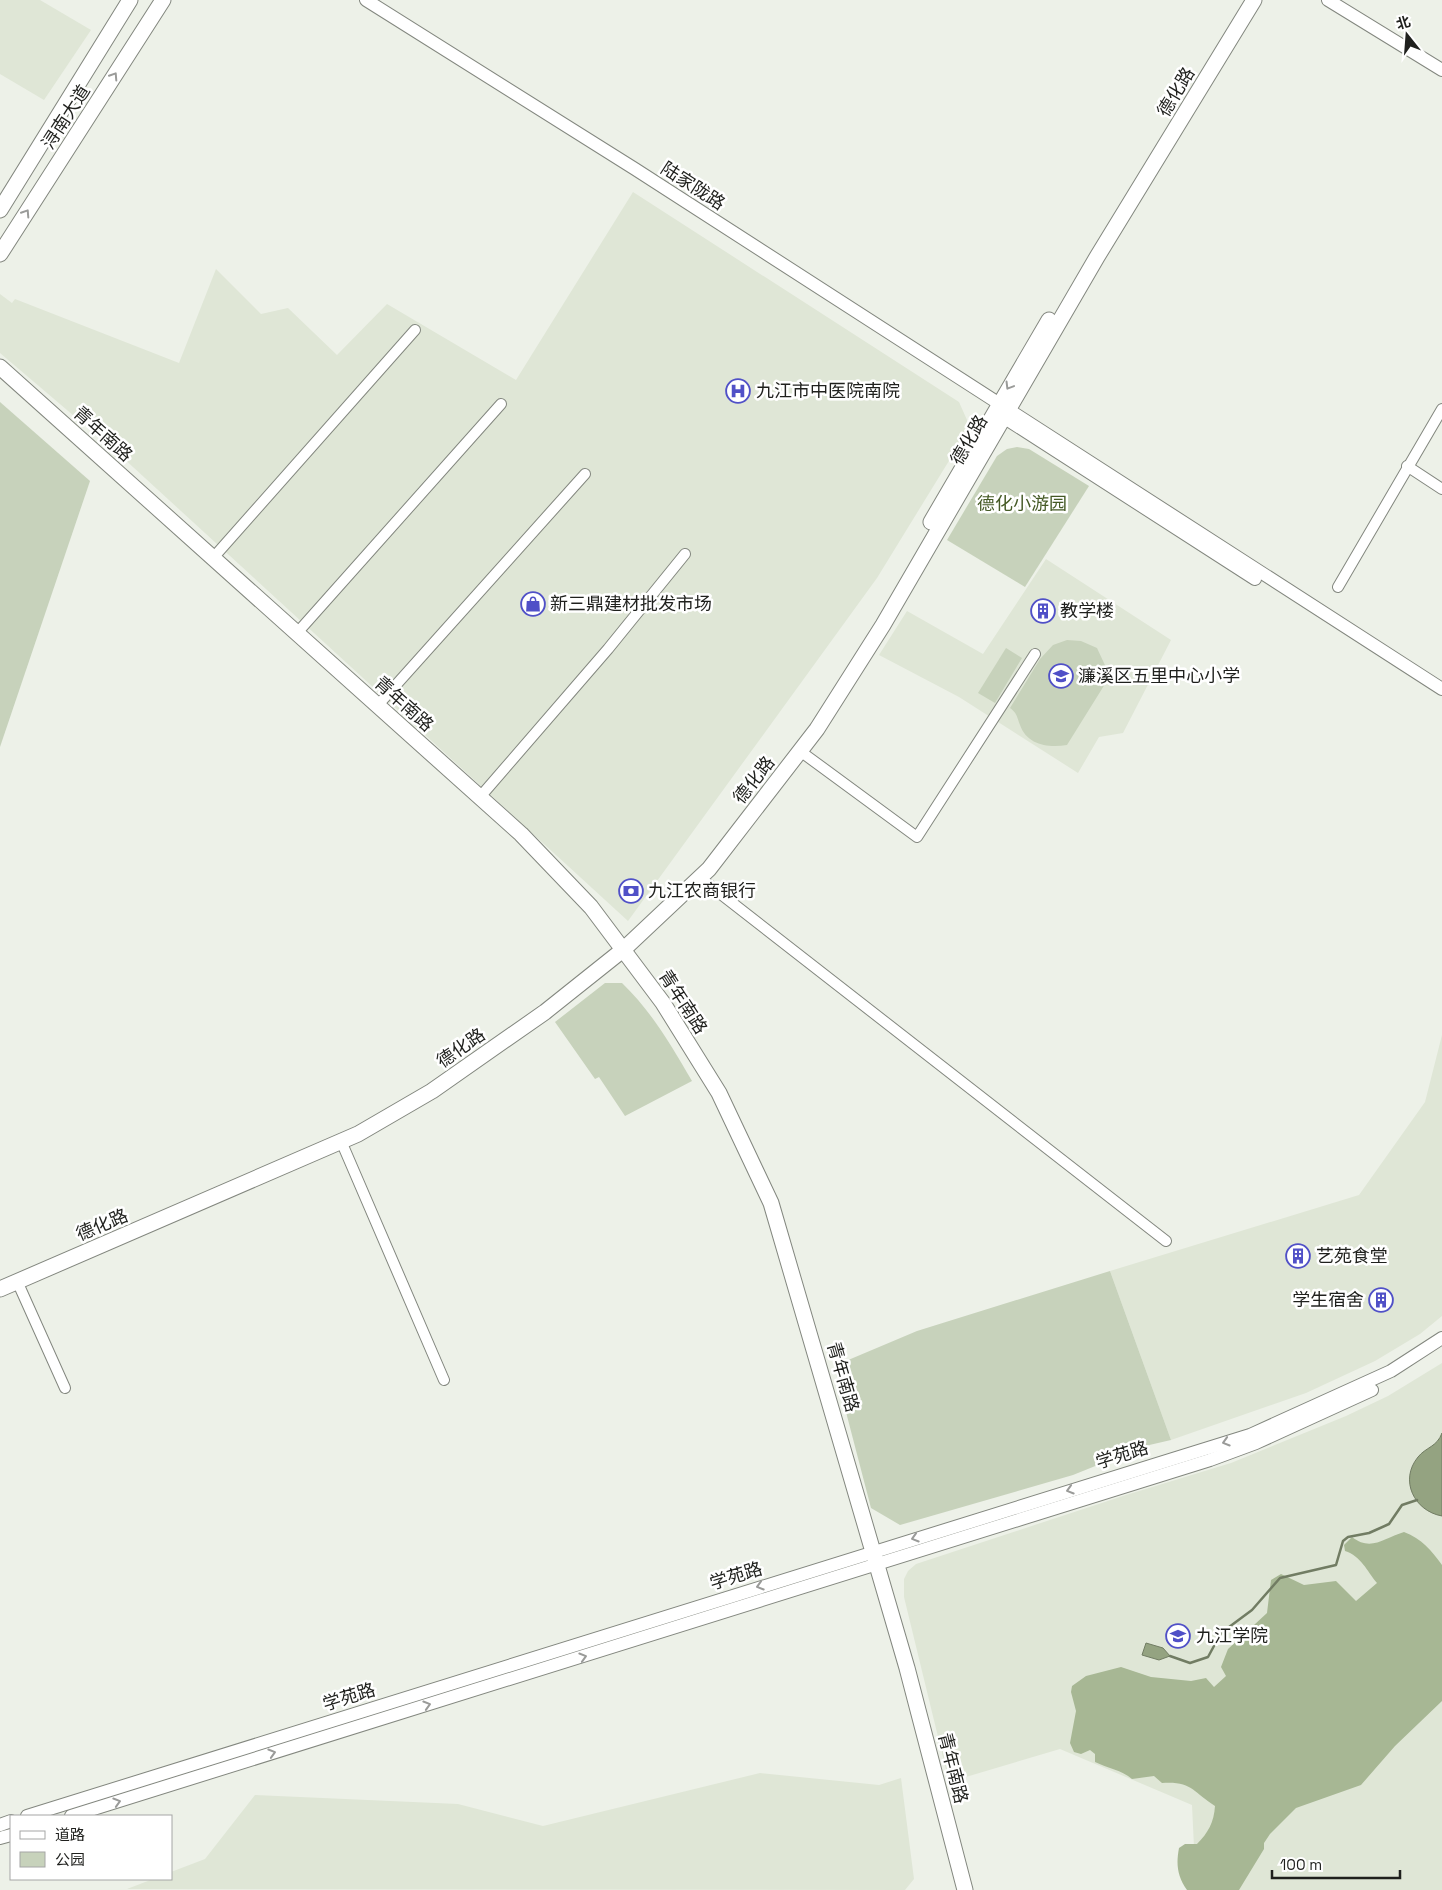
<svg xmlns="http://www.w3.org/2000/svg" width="1442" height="1890" viewBox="0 0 1442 1890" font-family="'Space Grotesk','Noto Sans SC',sans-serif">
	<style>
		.built { fill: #dfe6d6 }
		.green { fill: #c7d2bb }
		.forest { fill: #a7b794 }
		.water { fill: #94a381; stroke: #717c63 }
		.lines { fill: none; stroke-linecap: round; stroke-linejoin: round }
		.stream { stroke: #717c63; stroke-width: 2.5 }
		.minor-casing { stroke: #83877f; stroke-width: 12 }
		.tertiary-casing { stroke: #83877f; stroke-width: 14 }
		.secondary-casing { stroke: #83877f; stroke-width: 17 }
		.minor { stroke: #fff; stroke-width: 10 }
		.tertiary { stroke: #fff; stroke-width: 12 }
		.secondary { stroke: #fff; stroke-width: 15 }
		.oneway { stroke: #9a9b99 }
		.labels { text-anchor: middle; stroke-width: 5; stroke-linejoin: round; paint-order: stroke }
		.street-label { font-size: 18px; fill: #1f201d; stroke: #fff }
		.poi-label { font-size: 18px; fill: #1f201d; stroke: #fff; text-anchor: start }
		.park-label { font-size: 18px; fill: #455a26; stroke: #fff }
	</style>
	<rect width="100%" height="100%" fill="#edf1e8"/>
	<g class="built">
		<polygon points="0,0 40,0 91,30 44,100 0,74"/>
		<polygon points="633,192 959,402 967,420 967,428 963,438 877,578 628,921 121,456 0,353 0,294 12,303 15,299 179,363 216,269 261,314 288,308 337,355 387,304 516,380"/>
		<polygon points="1046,559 1171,640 1123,733 1099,737 1078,773 959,697 879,655 907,611 983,654"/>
		<polygon points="1442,1035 1442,1316 1420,1334 1375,1361 1306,1393 1171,1440 1110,1271 1359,1195 1425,1102"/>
		<polygon points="1442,1363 1442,1890 1196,1890 1192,1805 1060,1749 949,1782 904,1597 904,1579 908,1571 916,1564 1126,1495 1231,1463 1346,1416 1388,1396"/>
		<polygon points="760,1773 879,1785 901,1778 914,1879 905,1890 127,1889 153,1879 171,1879 171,1872 205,1859 255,1795 458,1804 543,1826"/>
	</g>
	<g class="green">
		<polygon points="0,402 90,481 0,747"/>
		<polygon points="1017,447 1029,449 1089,486 1025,587 947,540 997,456 1007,449"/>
		<path d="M 1067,640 L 1081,641 L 1097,648 L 1110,676 L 1067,745 C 1048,748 1027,745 1020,725 C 1017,717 1017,713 1010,708 L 1040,659 L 1053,645 Z"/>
		<polygon points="1006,648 1022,658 995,703 978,693"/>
		<path d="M 605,983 L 622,983 C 652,1012 671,1045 692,1081 L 625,1116 L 599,1077 L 595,1079 L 555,1022 Z"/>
		<polygon points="1110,1271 1171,1440 1145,1446 1073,1475 900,1525 871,1508 834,1366 917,1331"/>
	</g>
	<path class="forest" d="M 1404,1532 C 1422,1539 1431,1550 1442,1565 L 1442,1701 L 1395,1746 L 1361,1785 L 1296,1808 L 1270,1834 L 1264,1843 L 1264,1849 L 1239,1890 L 1187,1890 C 1177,1876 1176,1864 1179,1848 L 1185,1844 L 1197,1844 C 1208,1833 1214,1822 1215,1806 C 1193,1792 1192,1781 1162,1783 L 1154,1776 L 1132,1779 C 1122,1770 1107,1768 1095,1762 L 1095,1754 L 1090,1750 L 1081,1754 L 1074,1752 L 1070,1743 L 1076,1711 L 1071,1692 L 1072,1686 L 1086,1676 L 1121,1667 L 1151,1677 L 1191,1681 L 1206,1678 L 1214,1687 L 1226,1676 L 1221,1667 L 1228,1649 L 1267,1613 L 1271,1580 L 1281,1574 L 1304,1585 L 1336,1581 L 1356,1601 L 1377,1583 C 1367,1571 1361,1556 1345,1551 L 1344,1545 L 1352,1537 C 1371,1552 1384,1538 1404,1532 Z"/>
	<g class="water">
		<path d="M 1442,1433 L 1442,1516 C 1414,1511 1399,1480 1418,1457 C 1426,1447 1437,1447 1442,1433 Z"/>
		<polygon points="1146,1643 1163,1648 1170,1656 1159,1660 1142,1655"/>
	</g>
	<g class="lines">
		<polyline class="stream" points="1170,1656 1190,1663 1208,1657 1221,1633 1252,1610 1280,1578 1336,1565 1343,1541 1348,1537 1369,1533 1389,1524 1402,1505 1417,1500"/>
		<g class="minor-casing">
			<g id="minor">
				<polyline points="1407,466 1442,489"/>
				<polyline points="213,558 415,330"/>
				<polyline points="1338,587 1442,409"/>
				<polyline points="297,633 501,404"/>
				<polyline points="378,705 585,474"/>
				<polyline points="800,751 917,837 1035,654"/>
				<polyline points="480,797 608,649 685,554"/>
				<polyline points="699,877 1166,1241"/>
				<polyline points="341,1141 444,1380"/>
				<polyline points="17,1281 65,1388"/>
			</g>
		</g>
		<g class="tertiary-casing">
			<g id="tertiary">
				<polyline points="366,0 635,169 1442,689"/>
				<polyline points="1328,0 1442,70"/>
				<polyline points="997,413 1255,579"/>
				<polyline points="27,1816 1250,1435 1391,1371 1442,1338"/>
				<polyline points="71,1816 1210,1460 1256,1443 1372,1390"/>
				<polyline points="0,1825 11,1821"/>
				<polyline points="0,1838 11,1835"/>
			</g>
		</g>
		<g class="secondary-casing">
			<g id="secondary">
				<polyline points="0,210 130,0"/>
				<polyline points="0,254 163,0"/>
				<polyline points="0,367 521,834 591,907 663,1003 719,1093 771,1203 907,1668 965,1890"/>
				<polyline points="931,522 1049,320"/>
				<polyline points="0,1289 358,1134 432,1091 545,1012 624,949 709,869 817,729 883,625 1097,257 1254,0"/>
			</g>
		</g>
		<use href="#minor" class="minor"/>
		<use href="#tertiary" class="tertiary"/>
		<use href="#secondary" class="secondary"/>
	</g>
	<defs><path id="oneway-chevron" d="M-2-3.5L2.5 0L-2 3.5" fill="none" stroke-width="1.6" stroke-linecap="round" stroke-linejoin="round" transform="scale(1.25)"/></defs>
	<g class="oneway">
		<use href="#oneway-chevron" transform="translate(114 76) rotate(-57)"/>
		<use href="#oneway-chevron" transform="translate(26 213) rotate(-57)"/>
		<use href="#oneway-chevron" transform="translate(1009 386) rotate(121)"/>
		<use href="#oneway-chevron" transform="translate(1226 1442) rotate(163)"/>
		<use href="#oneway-chevron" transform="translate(1070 1490) rotate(163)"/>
		<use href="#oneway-chevron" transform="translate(915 1538) rotate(163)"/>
		<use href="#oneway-chevron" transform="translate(760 1586) rotate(163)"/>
		<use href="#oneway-chevron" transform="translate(583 1657) rotate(-17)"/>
		<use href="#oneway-chevron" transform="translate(427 1705) rotate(-17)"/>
		<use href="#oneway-chevron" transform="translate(272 1753) rotate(-17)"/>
		<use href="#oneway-chevron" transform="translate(117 1802) rotate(-17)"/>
	</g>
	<defs>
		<g id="hospital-ring" transform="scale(1.25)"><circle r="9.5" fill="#fff" stroke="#5050c7" stroke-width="1.5"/><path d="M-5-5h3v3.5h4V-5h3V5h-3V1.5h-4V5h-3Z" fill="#5050c7"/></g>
		<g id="shop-ring" transform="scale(1.25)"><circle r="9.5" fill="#fff" stroke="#5050c7" stroke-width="1.5"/><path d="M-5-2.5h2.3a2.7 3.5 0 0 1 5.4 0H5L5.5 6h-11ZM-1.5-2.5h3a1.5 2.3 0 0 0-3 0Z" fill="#5050c7"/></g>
		<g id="building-ring" transform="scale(1.25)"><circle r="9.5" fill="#fff" stroke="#5050c7" stroke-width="1.5"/><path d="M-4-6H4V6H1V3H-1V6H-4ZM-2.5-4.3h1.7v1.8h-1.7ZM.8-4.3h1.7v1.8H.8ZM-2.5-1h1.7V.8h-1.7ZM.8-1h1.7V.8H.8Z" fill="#5050c7"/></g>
		<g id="school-ring" transform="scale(1.25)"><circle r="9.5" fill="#fff" stroke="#5050c7" stroke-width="1.5"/><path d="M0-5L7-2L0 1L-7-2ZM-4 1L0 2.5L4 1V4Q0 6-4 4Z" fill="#5050c7"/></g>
		<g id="bank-ring" transform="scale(1.25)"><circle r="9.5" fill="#fff" stroke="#5050c7" stroke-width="1.5"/><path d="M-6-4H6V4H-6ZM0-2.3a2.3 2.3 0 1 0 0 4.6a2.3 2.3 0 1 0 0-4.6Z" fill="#5050c7"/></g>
		<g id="university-ring" transform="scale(1.25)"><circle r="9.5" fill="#fff" stroke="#5050c7" stroke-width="1.5"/><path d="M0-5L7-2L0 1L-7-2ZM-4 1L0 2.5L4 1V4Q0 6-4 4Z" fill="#5050c7"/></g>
	</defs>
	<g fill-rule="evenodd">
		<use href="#hospital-ring" x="738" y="391"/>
		<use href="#shop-ring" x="533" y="604"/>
		<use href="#building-ring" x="1043" y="611"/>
		<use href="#school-ring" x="1061" y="676"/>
		<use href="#bank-ring" x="631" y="891"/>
		<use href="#building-ring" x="1298" y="1256"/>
		<use href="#building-ring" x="1381" y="1300"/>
		<use href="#university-ring" x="1178" y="1636"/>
	</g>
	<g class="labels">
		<g class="street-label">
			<text transform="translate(1176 92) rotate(-59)" y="6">德化路</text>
			<text transform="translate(66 117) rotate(-57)" y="6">浔南大道</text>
			<text transform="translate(693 186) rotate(33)" y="6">陆家陇路</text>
			<text transform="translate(103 434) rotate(42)" y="6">青年南路</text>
			<text transform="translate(969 440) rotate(-60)" y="6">德化路</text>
			<text transform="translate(404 704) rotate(42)" y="6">青年南路</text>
			<text transform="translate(754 780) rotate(-52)" y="6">德化路</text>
			<text transform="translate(683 1002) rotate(57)" y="6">青年南路</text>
			<text transform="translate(461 1048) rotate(-35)" y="6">德化路</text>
			<text transform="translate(102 1225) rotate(-23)" y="6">德化路</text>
			<text transform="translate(843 1377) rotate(74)" y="6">青年南路</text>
			<text transform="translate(1122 1455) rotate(-17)" y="6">学苑路</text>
			<text transform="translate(736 1576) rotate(-17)" y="6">学苑路</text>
			<text transform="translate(349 1697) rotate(-17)" y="6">学苑路</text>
			<text transform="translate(953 1768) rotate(76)" y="6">青年南路</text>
		</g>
		<g class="poi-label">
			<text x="756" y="397">九江市中医院南院</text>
			<text x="550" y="610">新三鼎建材批发市场</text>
			<text x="1060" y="617">教学楼</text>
			<text x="1078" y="682">濂溪区五里中心小学</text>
			<text x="648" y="897">九江农商银行</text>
			<text x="1316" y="1262">艺苑食堂</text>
			<text x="1364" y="1306" text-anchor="end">学生宿舍</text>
			<text x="1196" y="1642">九江学院</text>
		</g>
		<g class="park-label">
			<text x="1022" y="510">德化小游园</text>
		</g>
	</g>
	<rect x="10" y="1815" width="162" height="65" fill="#ffffff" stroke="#a5a6a5"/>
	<rect x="20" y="1831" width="25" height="8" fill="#ffffff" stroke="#a5a6a5"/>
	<text x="55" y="1840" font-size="15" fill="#1f201d">道路</text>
	<rect x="20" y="1852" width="25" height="15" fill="#c7d2bb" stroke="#a5a6a5"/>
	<text x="55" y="1865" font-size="15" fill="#1f201d">公园</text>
	<g transform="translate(1407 35) rotate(343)" stroke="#ffffff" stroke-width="4" paint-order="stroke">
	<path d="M0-4L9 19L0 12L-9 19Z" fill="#1f201d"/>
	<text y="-8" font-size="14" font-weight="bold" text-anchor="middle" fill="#1f201d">北</text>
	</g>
	<path d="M1272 1870v8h128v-8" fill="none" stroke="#1f201d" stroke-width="2.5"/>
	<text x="1280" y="1870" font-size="15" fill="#1f201d" stroke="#ffffff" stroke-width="4" paint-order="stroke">100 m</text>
</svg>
